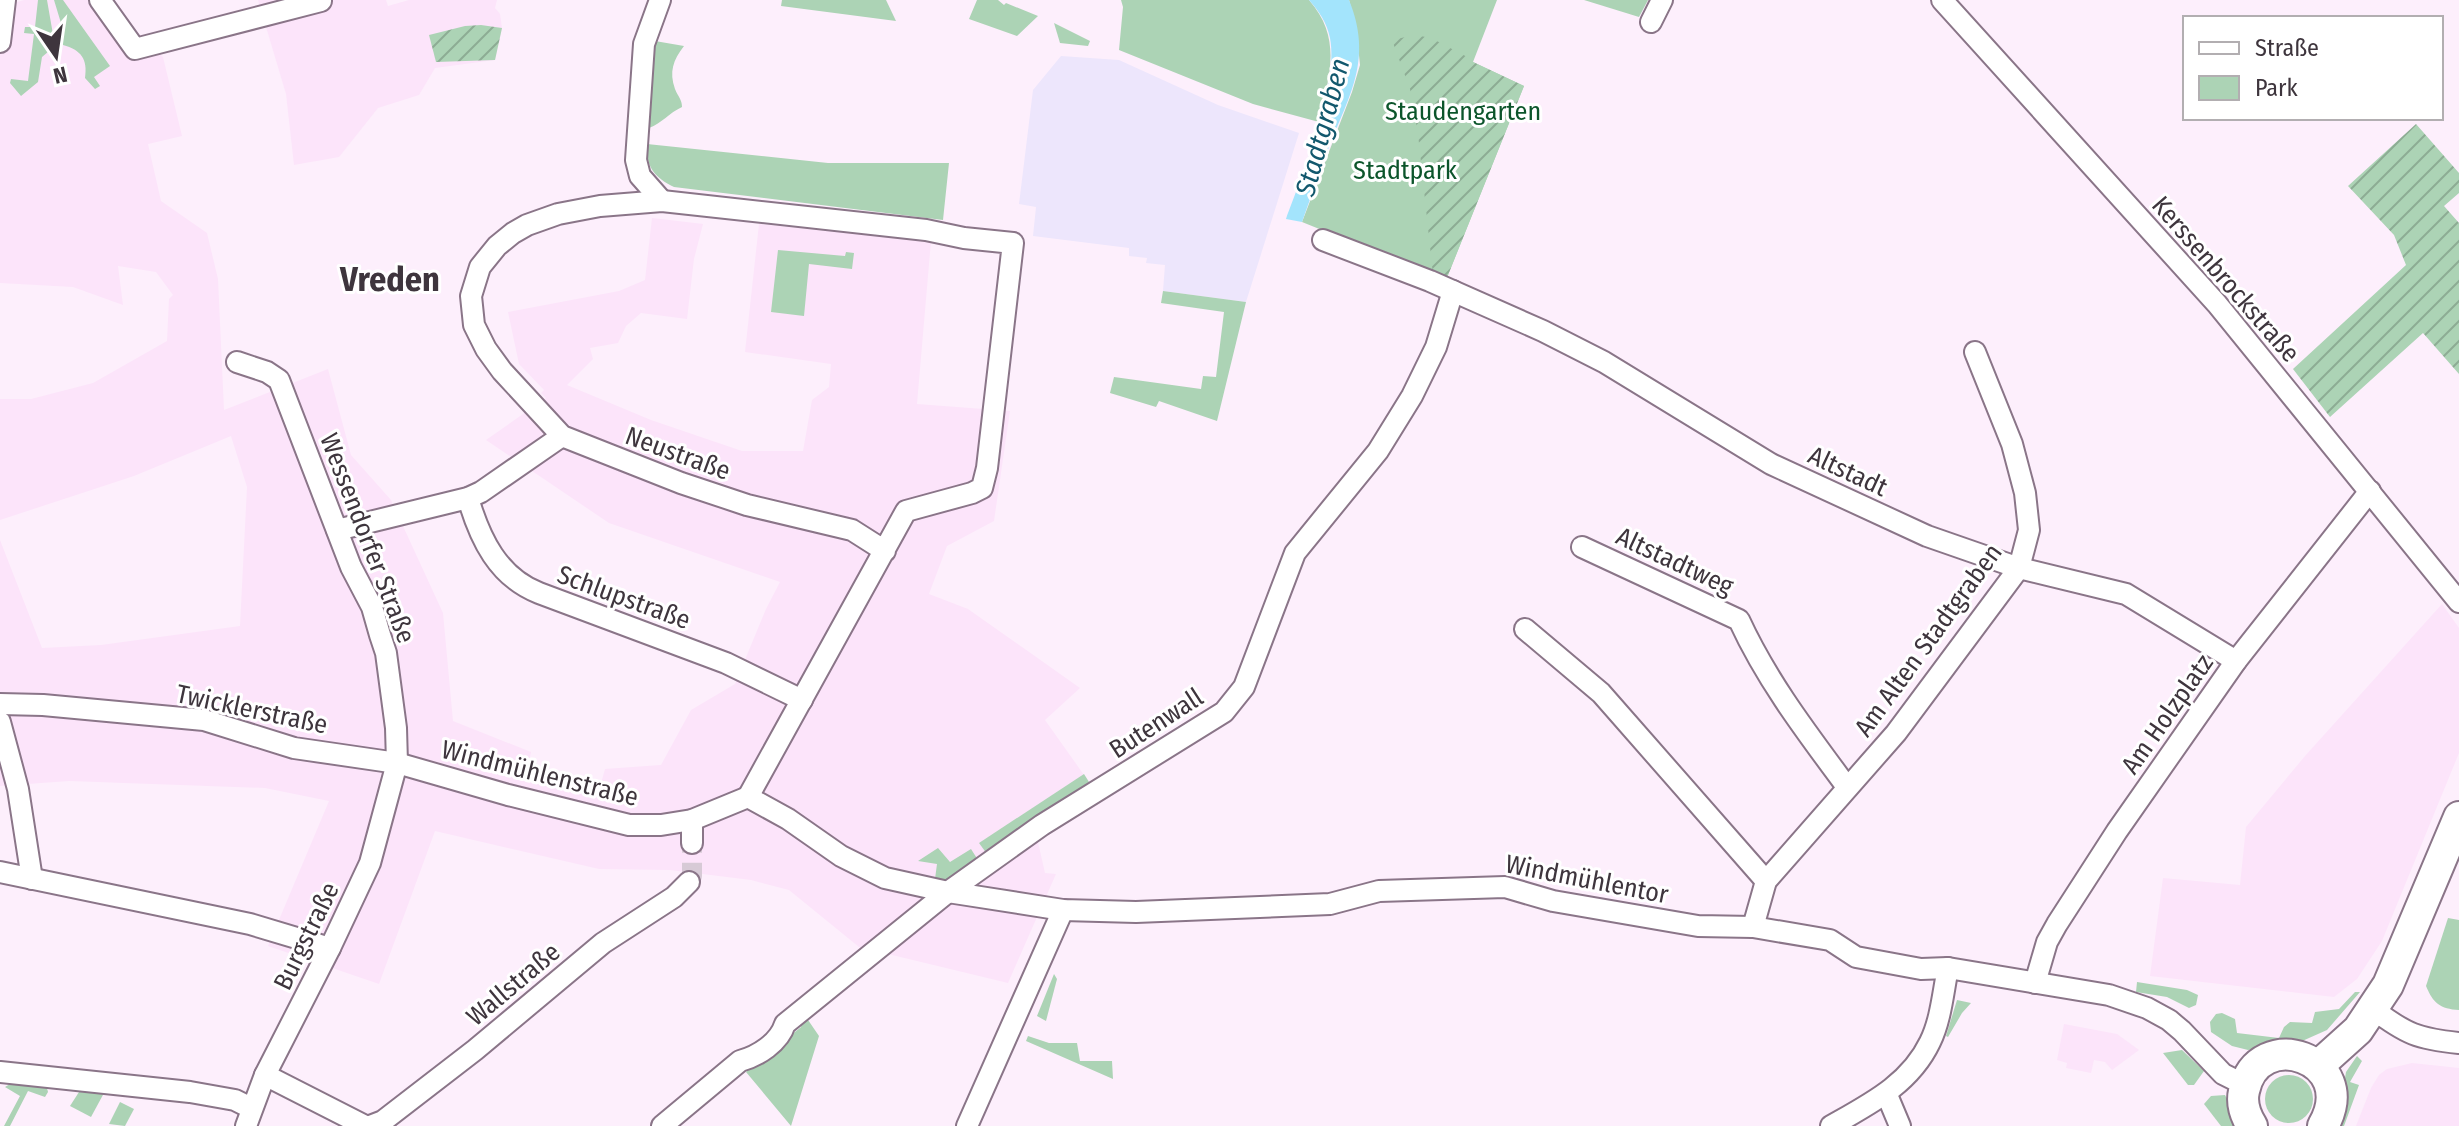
<svg xmlns="http://www.w3.org/2000/svg" width="2459" height="1126" viewBox="0 0 2459 1126" font-family="'Fira Sans Condensed',sans-serif">
	<style>
		.built { fill: #fce4fa }
		.education { fill: #ede6fc }
		.green { fill: #acd3b5 }
		.garden { fill: url(#garden-furrows) }
		.water { fill: #a3e4fc }
		.lines { fill: none; stroke-linecap: round; stroke-linejoin: round }
		.street-tunnel { stroke: #d7cad6; stroke-width: 20; stroke-dasharray: 20 10; stroke-linecap: butt }
		.street-casing { stroke: #8a7588; stroke-width: 24 }
		.secondary-casing { stroke: #8a7588; stroke-width: 34 }
		.street { stroke: #fff; stroke-width: 20 }
		.secondary { stroke: #fff; stroke-width: 30 }
		.labels { text-anchor: middle; stroke-width: 6; stroke-linejoin: round; paint-order: stroke }
		.park-label { font-size: 26px; fill: #0c552b; stroke: #fff }
		.street-label { font-size: 26px; fill: #3e353d; stroke: #fff }
		.water-label { font-size: 28px; font-style: italic; fill: #12586d; stroke: #fff }
		.district-label { font-size: 34px; font-weight: bold; fill: #3e353d; stroke: #fff }
	</style>
	<defs>
		<pattern id="garden-furrows" width="10" height="10" patternUnits="userSpaceOnUse" patternTransform="scale(2)"><rect width="10" height="10" fill="#acd3b5"/><path d="M-1 1l2-2M0 10L10 0M9 11l2-2" fill="none" stroke="#8dac94"/></pattern>
	</defs>
	<rect width="100%" height="100%" fill="#fdeffc"/>
	<g class="built">
		<polygon points="24,0 114,0 141,37 163,57 182,136 148,144 161,201 207,233 218,279 224,410 328,369 351,455 391,500 443,613 453,721 531,752 526,777 598,794 605,769 661,765 691,710 735,684 766,609 780,582 609,523 486,440 546,398 541,393 544,390 519,364 508,312 619,291 645,280 652,218 703,224 694,259 687,319 641,313 626,326 618,343 590,348 593,359 567,385 651,420 742,451 803,451 812,400 829,387 831,364 745,352 759,224 931,241 917,404 1010,411 994,521 947,546 929,594 968,609 1080,688 1045,720 1089,782 1033,820 1045,873 1056,874 1008,983 859,947 789,890 751,880 670,870 599,869 435,831 379,984 268,946 329,801 265,788 69,781 0,786 0,540 42,648 101,645 240,626 247,487 231,436 134,476 0,520 0,399 31,399 93,383 167,341 169,299 173,295 156,272 118,266 123,305 73,287 0,283 0,7"/>
		<polygon points="258,0 386,0 388,6 409,0 497,0 495,8 500,14 502,28 495,60 435,68 419,95 378,108 339,157 294,165 286,94"/>
		<polygon points="2442,604 2459,628 2459,753 2382,941 2357,979 2334,997 2150,976 2163,878 2240,885 2246,827 2305,756"/>
		<polygon points="2064,1024 2117,1034 2139,1050 2112,1070 2105,1062 2094,1060 2091,1073 2066,1068 2067,1063 2057,1060"/>
		<polygon points="2412,1063 2459,1068 2459,1126 2356,1126 2371,1088 2379,1075 2387,1069"/>
	</g>
	<polygon class="education" points="1061,56 1119,60 1218,105 1299,133 1246,302 1163,291 1165,265 1146,263 1147,258 1129,256 1129,248 1033,236 1036,207 1019,204 1033,90"/>
	<g class="green">
		<polygon points="38,0 47,0 55,46 42,57 38,82 21,96 10,83 11,79 28,81 34,34 24,33 25,27 35,27"/>
		<path d="M 54,0 L 63,0 L 110,66 L 94,77 L 100,86 L 95,89 L 85,78 C 88,59 81,50 63,45 L 60,34 L 64,33 Z"/>
		<polygon points="782,0 886,0 896,21 781,6"/>
		<polygon points="977,0 998,0 1004,5 1006,3 1038,16 1017,36 969,19"/>
		<path d="M 1121,0 L 1309,0 C 1343,39 1329,76 1319,122 L 1253,104 L 1119,50 L 1123,7 Z"/>
		<polygon points="1349,0 1497,0 1473,62 1524,86 1446,280 1302,222 1352,92 1360,65 1356,27"/>
		<polygon points="1584,0 1648,0 1639,17"/>
		<polygon points="1054,23 1090,41 1088,46 1060,43"/>
		<path d="M 655,41 L 684,46 C 673,60 669,72 675,89 C 678,97 682,99 682,107 C 669,113 662,123 649,128 Z"/>
		<path d="M 647,144 L 828,163 L 949,163 L 943,220 L 674,187 C 654,177 646,167 647,144 Z"/>
		<polygon points="778,250 845,256 846,252 854,253 852,269 809,264 804,316 771,312"/>
		<polygon points="1163,291 1246,302 1217,421 1159,401 1156,407 1110,393 1114,377 1201,389 1203,376 1216,377 1224,312 1161,303"/>
		<polygon points="1084,774 1089,782 987,854 979,843"/>
		<polygon points="938,848 950,862 971,849 978,860 950,884 935,879 937,864 918,861"/>
		<path d="M 2448,918 L 2459,920 L 2459,1010 C 2440,1009 2433,1003 2426,986 Z"/>
		<polygon points="1054,974 1057,979 1046,1021 1037,1016"/>
		<polygon points="2137,982 2187,990 2198,995 2196,1005 2189,1008 2167,997 2136,992"/>
		<polygon points="2355,992 2360,992 2327,1030 2300,1042 2248,1050 2232,1046 2211,1032 2210,1022 2216,1014 2222,1013 2235,1019 2237,1033 2279,1038 2284,1027 2290,1022 2312,1023 2315,1012 2339,1009"/>
		<polygon points="1957,1000 1971,1003 1962,1013 1948,1037 1946,1036"/>
		<polygon points="806,1017 819,1036 791,1126 746,1072 801,1027 802,1020"/>
		<polygon points="1028,1036 1049,1043 1077,1043 1080,1061 1112,1061 1113,1079 1026,1041"/>
		<polygon points="2182,1050 2204,1071 2194,1085 2188,1085 2163,1053"/>
		<polygon points="2357,1056 2362,1061 2350,1082 2359,1085 2344,1126 2337,1126 2346,1072"/>
		<circle cx="2289" cy="1099" r="24"/>
		<polygon points="10,1084 47,1088 48,1092 45,1097 28,1091 10,1126 4,1126 20,1096 5,1087"/>
		<polygon points="79,1092 104,1093 91,1117 70,1106"/>
		<polygon points="2225,1095 2241,1126 2221,1126 2204,1104 2211,1096"/>
		<polygon points="120,1102 134,1109 125,1126 109,1124"/>
	</g>
	<g class="garden">
		<polygon points="481,25 502,28 495,60 436,62 429,35 465,26"/>
		<polygon points="1415,35 1431,38 1473,60 1473,62 1524,86 1446,280 1433,275 1418,134 1410,89 1392,40"/>
		<polygon points="2416,124 2459,173 2459,193 2444,206 2459,223 2459,374 2423,333 2330,417 2293,369 2406,265 2394,235 2348,186"/>
	</g>
	<path class="water" d="M 1309,0 L 1349,0 C 1373,59 1350,94 1329,147 C 1319,172 1311,197 1302,222 L 1286,219 C 1303,173 1339,86 1330,38 C 1327,23 1319,11 1309,0 Z"/>
	<g class="lines">
		<polyline class="street-tunnel" points="689,882 692,876 692,843"/>
		<g class="street-casing">
			<g id="street">
				<polyline points="100,0 135,49 321,1"/>
				<polyline points="660,0 644,44 636,160 640,176 662,201"/>
				<polyline points="1942,0 2217,304 2459,602"/>
				<polyline points="1651,22 1662,0"/>
				<polyline points="0,42 5,0"/>
				<polyline points="1323,240 1430,281 1543,331 1604,362 1771,464 1927,536 2019,568 2126,594 2236,661"/>
				<polyline points="237,362 267,372 279,380 351,567 372,607 380,635 386,653 396,728 397,763 370,863 330,948 265,1075 246,1126"/>
				<path d="M 468,498 C 480,539 498,577 539,593 L 726,663 L 802,700"/>
				<polyline points="337,530 468,498 481,492 562,436"/>
				<path d="M 1582,547 L 1739,620 C 1767,681 1807,733 1847,787"/>
				<polyline points="1525,629 1601,693 1766,881"/>
				<polyline points="0,704 43,705 204,720 294,748 397,763 508,795 629,825 661,825 692,820 748,797"/>
				<polyline points="0,722 18,789 32,879"/>
				<polyline points="748,797 906,511 972,493 982,488 987,468 1013,243 964,238 926,230 662,201 600,206 558,214 527,225 513,233 497,246 480,267 471,296 474,325 486,349 502,371 562,436 681,483 747,505 852,530 885,551"/>
				<polyline points="748,797 788,819 841,856 885,878 948,892 1063,910 1136,912 1330,904 1379,891 1505,887 1553,901 1698,926 1753,927 1830,940 1856,957 1921,969 1948,968 2109,995 2147,1008 2169,1020 2182,1031 2223,1074 2245,1085"/>
				<polyline points="692,843 692,820"/>
				<polyline points="0,872 250,924 330,948"/>
				<polyline points="1753,927 1766,881 1896,733 2019,568 2029,530 2025,493 2012,444 1975,352"/>
				<polyline points="2035,983 2047,942 2057,924 2117,831 2236,661 2370,491"/>
				<path d="M 2373,1009 C 2406,1034 2418,1039 2459,1043"/>
				<polyline points="0,1072 190,1092 235,1100 251,1108"/>
				<polyline points="265,1075 365,1126"/>
				<polyline points="1887,1095 1900,1126"/>
				<polyline points="370,1126 383,1121 475,1050 603,943 674,897 689,882"/>
				<path d="M 662,1126 L 740,1061 C 758,1056 779,1043 785,1024 L 948,892 L 1042,825 L 1224,712 L 1244,687 L 1295,553 L 1378,451 L 1412,396 L 1436,347 L 1453,291"/>
				<polyline points="967,1126 1063,910"/>
				<path d="M 1831,1126 C 1870,1104 1910,1084 1930,1042 C 1941,1020 1943,992 1948,968"/>
			</g>
		</g>
		<g class="secondary-casing">
			<g id="secondary">
				<polyline points="2318,1066 2358,1030 2388,985 2459,817"/>
				<path d="M 2252,1126 C 2245,1115 2241,1104 2244,1091 C 2257,1024 2362,1058 2323,1126"/>
			</g>
		</g>
		<use href="#street" class="street"/>
		<use href="#secondary" class="secondary"/>
	</g>
	<g class="labels">
		<g class="park-label">
			<text x="1463" y="120">Staudengarten</text>
			<text x="1405" y="179">Stadtpark</text>
		</g>
		<g class="street-label">
			<text transform="translate(2226 279) rotate(49)" y="9">Kerssenbrockstraße</text>
			<text transform="translate(678 453) rotate(20)" y="9">Neustraße</text>
			<text transform="translate(1848 471) rotate(25)" y="9">Altstadt</text>
			<text transform="translate(368 538) rotate(69)" y="9">Wessendorfer Straße</text>
			<text transform="translate(1675 561) rotate(25)" y="9">Altstadtweg</text>
			<text transform="translate(624 597) rotate(20)" y="9">Schlupstraße</text>
			<text transform="translate(1928 640) rotate(-54)" y="9">Am Alten Stadtgraben</text>
			<text transform="translate(252 709) rotate(12)" y="9">Twicklerstraße</text>
			<text transform="translate(2167 714) rotate(-55)" y="9">Am Holzplatz</text>
			<text transform="translate(1156 723) rotate(-33)" y="9">Butenwall</text>
			<text transform="translate(540 773) rotate(14)" y="9">Windmühlenstraße</text>
			<text transform="translate(1587 879) rotate(11)" y="9">Windmühlentor</text>
			<text transform="translate(306 936) rotate(-64)" y="9">Burgstraße</text>
			<text transform="translate(513 984) rotate(-40)" y="9">Wallstraße</text>
		</g>
		<g class="water-label">
			<text transform="translate(1322 127) rotate(-75)" y="10">Stadtgraben</text>
		</g>
		<g class="district-label">
			<text x="390" y="291">Vreden</text>
		</g>
	</g>
	<rect x="2183" y="16" width="260" height="104" fill="#ffffff" stroke="#b2aeb1" stroke-width="2"/>
	<rect x="2199" y="42" width="40" height="12" fill="#ffffff" stroke="#b2aeb1" stroke-width="2"/>
	<text x="2255" y="56" font-size="24" fill="#3e353d">Straße</text>
	<rect x="2199" y="76" width="40" height="24" fill="#acd3b5" stroke="#b2aeb1" stroke-width="2"/>
	<text x="2255" y="96" font-size="24" fill="#3e353d">Park</text>
	<g transform="translate(56 56) rotate(167)" stroke="#ffffff" stroke-width="6" paint-order="stroke">
	<path d="M0-6L14 30L0 20L-14 30Z" fill="#3e353d"/>
	<text y="-12" font-size="22" font-weight="bold" text-anchor="middle" fill="#3e353d">N</text>
	</g>
</svg>
